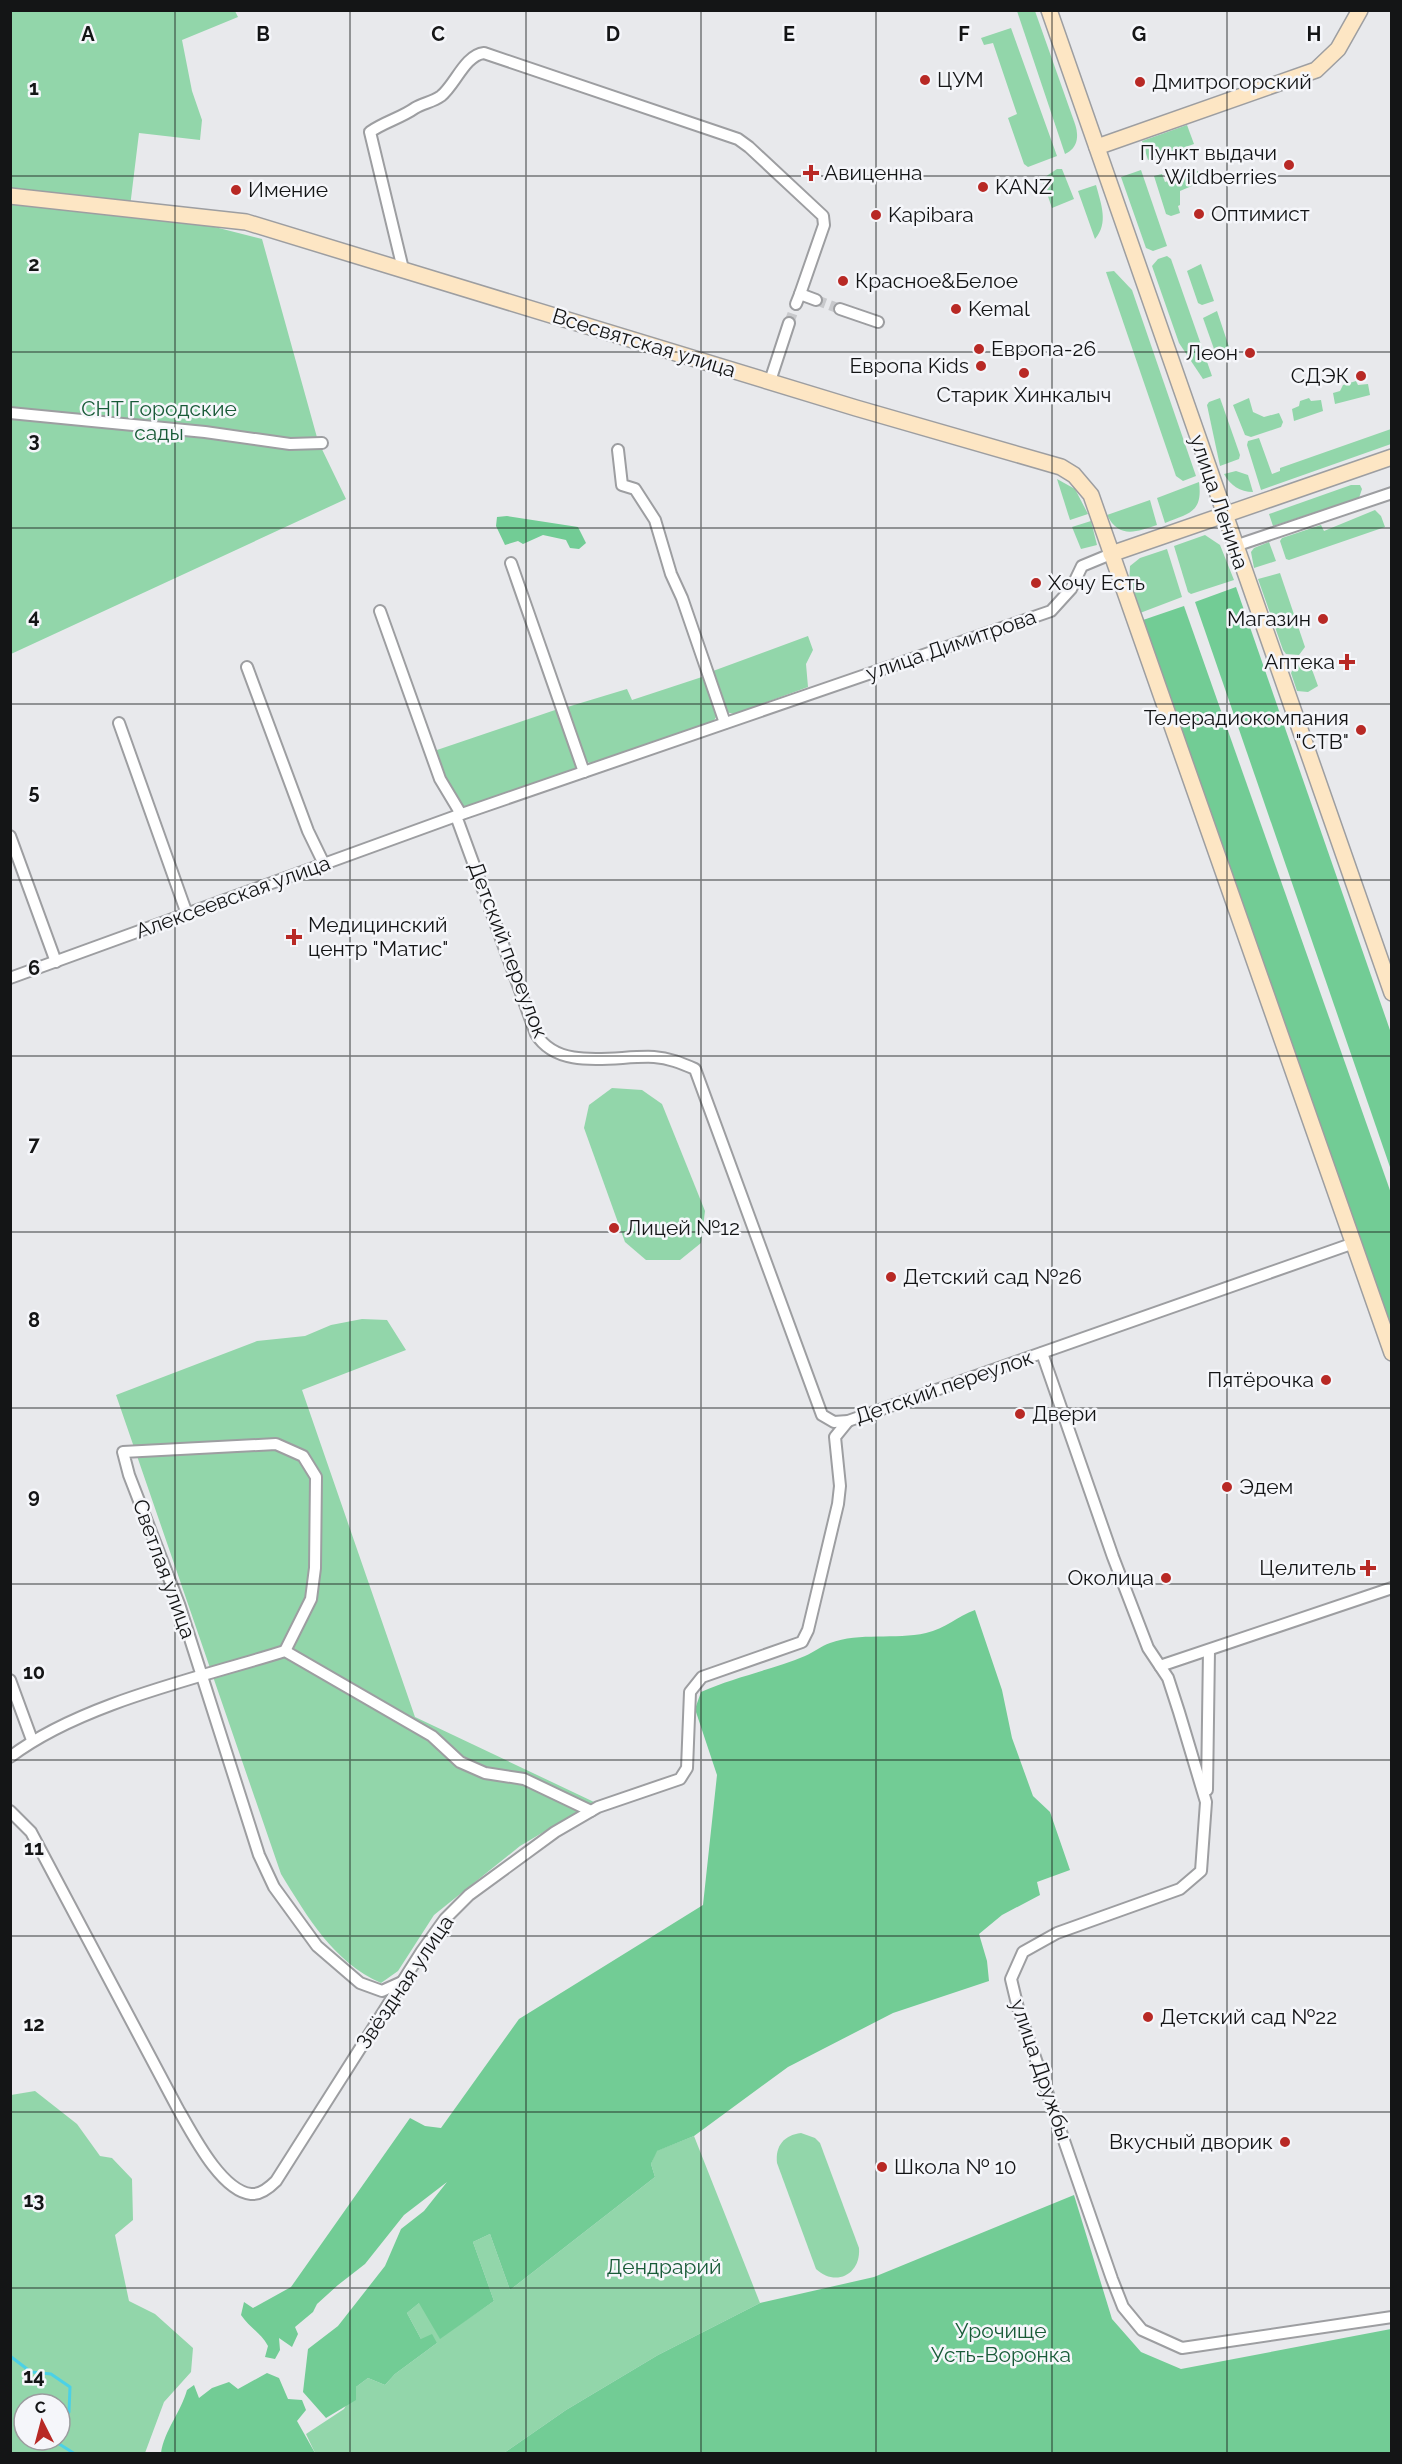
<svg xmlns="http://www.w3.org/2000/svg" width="1402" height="2464" viewBox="0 0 1402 2464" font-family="Raleway,sans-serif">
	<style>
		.green { fill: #92d6aa; fill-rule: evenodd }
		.forest { fill: #72cc95 }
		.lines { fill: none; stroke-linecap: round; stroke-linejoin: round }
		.stream { stroke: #4cd1e6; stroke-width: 3 }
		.street-tunnel { stroke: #c8c9cc; stroke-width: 10; stroke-dasharray: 10 5; stroke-linecap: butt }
		.street-casing { stroke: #9d9ea1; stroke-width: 14 }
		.secondary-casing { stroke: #9d9ea1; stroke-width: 18 }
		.street { stroke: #fff; stroke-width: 10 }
		.secondary { stroke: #fde6c4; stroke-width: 15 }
		.grid { fill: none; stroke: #141516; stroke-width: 1.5; stroke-opacity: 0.55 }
		.poi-dot { fill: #b82925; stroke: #f5f6fa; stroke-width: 2 }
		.labels { text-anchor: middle; stroke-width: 5; stroke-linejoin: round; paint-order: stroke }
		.poi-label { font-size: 21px; fill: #141516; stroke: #f5f6fa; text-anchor: start }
		.street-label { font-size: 21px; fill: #141516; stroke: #f5f6fa }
		.park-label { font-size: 21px; fill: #195b38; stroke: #f5f6fa }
		.grid-label { font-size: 20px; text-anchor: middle; font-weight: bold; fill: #141516; stroke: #f5f6fa; stroke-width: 5; stroke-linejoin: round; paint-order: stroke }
	</style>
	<rect width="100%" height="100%" fill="#e8e9ec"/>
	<g class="green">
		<polygon points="10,11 235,11 238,17 182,40 192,91 202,120 200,140 139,133 129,215 199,223 262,239 318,441 346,499 11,654"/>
		<path d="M 1017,11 L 1035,11 L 1075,124 C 1079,136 1078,148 1065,154 Z"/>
		<polygon points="1011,28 1057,156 1028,167 1024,164 1008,118 1017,114 993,43 984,45 981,38"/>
		<polygon points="1187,125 1194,144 1148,160 1142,141"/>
		<polygon points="1057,169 1062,169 1074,199 1052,208 1042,179"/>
		<polygon points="1141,170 1167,246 1153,251 1146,248 1121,177"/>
		<polygon points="1198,171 1199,183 1180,191 1180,205 1178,206 1180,213 1171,216 1166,214 1154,176 1162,174 1165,182"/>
		<path d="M 1096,185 C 1101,204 1109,223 1095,239 L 1078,191 Z"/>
		<polygon points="1167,256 1171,259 1212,376 1203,379 1179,343 1152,266 1158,259"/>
		<polygon points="1201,264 1214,301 1202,305 1198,303 1187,271"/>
		<polygon points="1114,271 1132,290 1196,476 1183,481 1176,476 1106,272"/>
		<polygon points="1217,311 1229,347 1218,351 1214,349 1203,318"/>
		<polygon points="1356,381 1358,385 1368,384 1370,395 1335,404 1333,393 1340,391 1343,385"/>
		<polygon points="1220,398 1240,455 1239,459 1220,466 1207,405 1209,402"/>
		<polygon points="1249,398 1253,412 1264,417 1279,413 1283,422 1281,427 1251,437 1245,435 1233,405"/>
		<polygon points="1309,398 1311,401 1321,400 1323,411 1294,421 1292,409 1299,406 1300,401"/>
		<polygon points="1391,429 1391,444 1261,490 1247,445 1248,441 1259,438 1272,474 1280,471 1280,468"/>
		<path d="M 1236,471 L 1248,475 L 1253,492 C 1240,492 1230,485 1224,474 Z"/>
		<polygon points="1057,479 1075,489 1088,514 1070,520"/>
		<path d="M 1199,482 C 1203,513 1189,513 1165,523 L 1157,498 Z"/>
		<polygon points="1351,485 1360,485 1362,489 1359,498 1273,526 1269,514"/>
		<path d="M 1150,500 L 1157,525 C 1136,532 1119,539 1107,515 Z"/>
		<polygon points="1375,510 1381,516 1385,527 1289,560 1286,559 1280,541 1282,538 1321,525 1324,531"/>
		<polygon points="1091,521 1097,545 1081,549 1072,527"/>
		<polygon points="1205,535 1220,545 1234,580 1191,594 1188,592 1174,546"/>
		<polygon points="1269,542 1276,561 1254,568 1251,552 1254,548"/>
		<polygon points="1167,549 1182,597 1140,613 1129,585 1130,566 1140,558"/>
		<polygon points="1280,573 1305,647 1299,655 1286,654 1283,650 1258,579"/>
		<polygon points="808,636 813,650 806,664 808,687 734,714 726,712 713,671"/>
		<polygon points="1310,664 1318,686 1308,692 1297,691 1291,673 1295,665"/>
		<polygon points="705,676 718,714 713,722 590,763 584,761 564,708 627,689 632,700"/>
		<polygon points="558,709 579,767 466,807 461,806 453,798 434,751"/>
		<polygon points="612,1088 642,1090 662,1104 705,1211 701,1243 680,1260 646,1260 625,1242 584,1128 589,1105"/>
		<path d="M 362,1319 L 387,1320 L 406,1350 L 302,1390 L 415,1717 L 594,1802 L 520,1846 L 434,1915 L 398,1971 L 381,1983 C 333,1962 307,1916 281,1874 L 116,1395 L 257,1341 L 305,1336 L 331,1325 Z"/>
		<path d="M 35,2091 L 77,2124 L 100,2156 L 112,2158 L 132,2179 L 133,2220 L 115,2235 L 129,2301 L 155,2314 L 193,2348 L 191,2372 L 164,2402 L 145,2453 L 11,2453 L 11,2095 ZM 24,2404 L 60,2404 L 60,2440 L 24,2440 Z"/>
		<path d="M 801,2133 L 815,2138 L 820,2143 L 859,2248 C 861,2275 835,2287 816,2269 L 777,2163 C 775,2146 784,2135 801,2133 Z"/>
		<polygon points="694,2136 760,2303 658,2355 566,2410 504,2453 315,2453 306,2434 344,2409 356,2387 368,2378 385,2385 395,2374 437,2343 421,2339 407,2313 420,2302 440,2338 494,2301 473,2242 490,2234 510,2290 655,2177 651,2164 656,2151"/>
	</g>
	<g class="forest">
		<polygon points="507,516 578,527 586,543 579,549 570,548 566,540 543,535 523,544 518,541 505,545 496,526 497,517"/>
		<polygon points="1236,587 1391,1033 1391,1170 1195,602"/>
		<polygon points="1184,606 1392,1196 1391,1335 1143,620"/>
		<path d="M 975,1610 L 1002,1690 L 1012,1738 L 1033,1796 L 1050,1812 L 1070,1870 L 1037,1882 L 1040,1895 L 1002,1915 L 979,1934 L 987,1961 L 989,1981 L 893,2013 L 788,2067 L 694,2136 L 657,2151 L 651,2164 L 655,2177 L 510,2290 L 490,2234 L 473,2242 L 494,2301 L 440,2339 L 419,2303 L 407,2313 L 421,2339 L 432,2334 L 437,2343 L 395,2374 L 385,2385 L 368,2378 L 356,2387 L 356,2400 L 326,2418 L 303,2392 L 308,2349 L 338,2326 L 385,2266 L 401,2229 L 424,2211 L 447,2182 L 404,2215 L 365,2264 L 338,2285 L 317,2304 L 313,2312 L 295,2327 L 298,2334 L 292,2347 L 279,2338 L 280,2350 L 275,2359 L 265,2357 L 268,2346 C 261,2333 249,2327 241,2315 L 244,2302 L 253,2308 L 291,2287 L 410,2118 L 425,2126 L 441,2128 L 519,2019 L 703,1905 L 717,1775 L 695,1709 L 701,1692 C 735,1677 771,1670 805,1656 C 814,1652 821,1646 830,1643 C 860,1632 895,1640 926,1633 C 945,1629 958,1616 975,1610 Z"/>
		<polygon points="1074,2195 1112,2319 1141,2352 1181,2369 1391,2329 1391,2453 504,2453 566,2410 658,2355 760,2303 874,2277"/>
		<path d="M 267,2373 L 279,2378 L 288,2399 L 302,2400 L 306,2410 L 297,2421 L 315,2453 L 161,2453 C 164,2431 181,2412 187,2390 L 194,2385 L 199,2398 L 212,2388 L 229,2382 L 238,2389 Z"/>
	</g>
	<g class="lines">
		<g class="stream">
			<polyline points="10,2356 31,2372 51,2374 70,2387 69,2412 60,2418"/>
			<polyline points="53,2440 75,2454"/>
		</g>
		<g class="street-tunnel">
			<polyline points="816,300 840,309"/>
			<polyline points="789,323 796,304"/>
		</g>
		<g class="street-casing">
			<g id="street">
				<path d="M 403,269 L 370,132 C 384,122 401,118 415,108 C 423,103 433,102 441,96 C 455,85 465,55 484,53 L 738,139 L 749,147 L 823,216 L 824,225 L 800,294"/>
				<polyline points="796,304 800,294 816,300"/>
				<polyline points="840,309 878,322"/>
				<polyline points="770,381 789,323"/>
				<polyline points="10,413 205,432 290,444 322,443"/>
				<polyline points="618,450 622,485 635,489 655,520 671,574 682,598 725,723"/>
				<polyline points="1235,546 1392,493"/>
				<path d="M 1111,554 L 1082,566 L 1071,589 L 1051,611 L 456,816 L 536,1034 C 559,1072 616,1055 654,1057 C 669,1058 681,1063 695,1069 L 822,1415 L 834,1422 L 848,1421 L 1354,1243"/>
				<polyline points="511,563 584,772"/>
				<polyline points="380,611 440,779 461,814"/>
				<polyline points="247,667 308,831 324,864"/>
				<polyline points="119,723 187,914"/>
				<polyline points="10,836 56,962"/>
				<polyline points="10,978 456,816"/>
				<polyline points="1042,1353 1113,1557 1148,1648 1168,1678 1179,1712 1206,1802 1201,1871 1180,1889 1057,1933 1023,1952 1011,1979 1018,2008 1112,2279 1123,2307 1142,2330 1182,2348 1392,2317"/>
				<polyline points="285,1651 311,1599 315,1568 316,1477 303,1456 276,1444 123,1452 129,1475 179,1604 259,1855 274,1887 317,1946 360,1983 382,1991 402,1982"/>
				<polyline points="1160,1666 1392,1588"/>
				<polyline points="10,1680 32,1740"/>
				<path d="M 10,1757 C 81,1703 199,1678 285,1651 L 432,1736 L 460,1762 L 485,1773 L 524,1779 L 591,1811"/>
				<polyline points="1207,1790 1209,1650"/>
				<path d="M 10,1811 L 31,1832 L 178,2109 C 192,2133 221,2191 251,2194 C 261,2195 270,2187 276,2181 L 422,1951 L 445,1919 L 469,1895 L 555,1832 L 598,1807 L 680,1779 L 687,1768 L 690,1692 L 702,1677 L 802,1642 L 808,1630 L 838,1504 L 840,1486 L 835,1437 L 848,1421"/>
			</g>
		</g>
		<g class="secondary-casing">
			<g id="secondary">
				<polyline points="1049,10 1392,993"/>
				<polyline points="1097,147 1316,70 1338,49 1360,10"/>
				<polyline points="10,196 246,222 856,408 1061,467 1074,475 1091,495 1392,1353"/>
				<polyline points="1111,554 1392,457"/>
			</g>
		</g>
		<use href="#street" class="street"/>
		<use href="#secondary" class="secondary"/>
	</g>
	<path class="grid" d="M 175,10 L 175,2454M 350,10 L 350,2454M 526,10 L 526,2454M 701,10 L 701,2454M 876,10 L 876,2454M 1052,10 L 1052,2454M 1227,10 L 1227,2454M 10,176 L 1392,176M 10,352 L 1392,352M 10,528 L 1392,528M 10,704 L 1392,704M 10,880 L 1392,880M 10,1056 L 1392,1056M 10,1232 L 1392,1232M 10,1408 L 1392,1408M 10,1584 L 1392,1584M 10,1760 L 1392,1760M 10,1936 L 1392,1936M 10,2112 L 1392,2112M 10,2288 L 1392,2288"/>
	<g class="poi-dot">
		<circle cx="925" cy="80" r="6"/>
		<circle cx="1140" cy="82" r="6"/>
		<circle cx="1289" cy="165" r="6"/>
		<path d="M808 164h6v6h6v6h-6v6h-6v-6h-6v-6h6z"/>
		<circle cx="983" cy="187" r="6"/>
		<circle cx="236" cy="190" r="6"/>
		<circle cx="1199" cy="214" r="6"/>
		<circle cx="876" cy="215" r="6"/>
		<circle cx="843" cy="281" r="6"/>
		<circle cx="956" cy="309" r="6"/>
		<circle cx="979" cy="349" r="6"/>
		<circle cx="1250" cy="353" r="6"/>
		<circle cx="981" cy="366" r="6"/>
		<circle cx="1024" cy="373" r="6"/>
		<circle cx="1361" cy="376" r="6"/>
		<circle cx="1036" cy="583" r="6"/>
		<circle cx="1323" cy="619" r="6"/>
		<path d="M1344 653h6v6h6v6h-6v6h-6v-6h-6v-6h6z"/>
		<circle cx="1361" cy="730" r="6"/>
		<path d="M291 928h6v6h6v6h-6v6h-6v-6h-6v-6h6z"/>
		<circle cx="614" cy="1228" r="6"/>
		<circle cx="891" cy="1277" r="6"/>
		<circle cx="1326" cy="1380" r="6"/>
		<circle cx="1020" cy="1414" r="6"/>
		<circle cx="1227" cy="1487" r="6"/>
		<path d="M1365 1559h6v6h6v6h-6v6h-6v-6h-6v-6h6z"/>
		<circle cx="1166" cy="1578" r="6"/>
		<circle cx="1148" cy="2017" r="6"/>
		<circle cx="1285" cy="2142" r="6"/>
		<circle cx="882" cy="2167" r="6"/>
	</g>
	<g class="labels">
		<g class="poi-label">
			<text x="937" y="87">ЦУМ</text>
			<text x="1152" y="89">Дмитрогорский</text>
			<text x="1277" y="160" text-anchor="end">Пункт выдачи<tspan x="1277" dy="24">Wildberries</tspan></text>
			<text x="824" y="180">Авиценна</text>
			<text x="995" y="194">KANZ</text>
			<text x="248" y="197">Имение</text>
			<text x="1211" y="221">Оптимист</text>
			<text x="888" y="222">Kapibara</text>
			<text x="855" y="288">Красное&amp;Белое</text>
			<text x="968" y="316">Kemal</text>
			<text x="991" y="356">Европа-26</text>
			<text x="1238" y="360" text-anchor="end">Леон</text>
			<text x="969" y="373" text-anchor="end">Европа Kids</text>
			<text x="1349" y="383" text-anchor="end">СДЭК</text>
			<text x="1024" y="402" text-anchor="middle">Старик Хинкалыч</text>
			<text x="1048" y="590">Хочу Есть</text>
			<text x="1311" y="626" text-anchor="end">Магазин</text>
			<text x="1335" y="669" text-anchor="end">Аптека</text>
			<text x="1349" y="725" text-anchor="end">Телерадиокомпания<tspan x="1349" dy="24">"СТВ"</tspan></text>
			<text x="308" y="932">Медицинский<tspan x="308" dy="24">центр "Матис"</tspan></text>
			<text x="626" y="1235">Лицей №12</text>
			<text x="903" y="1284">Детский сад №26</text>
			<text x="1314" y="1387" text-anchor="end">Пятёрочка</text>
			<text x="1032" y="1421">Двери</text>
			<text x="1239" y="1494">Эдем</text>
			<text x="1356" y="1575" text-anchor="end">Целитель</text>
			<text x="1154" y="1585" text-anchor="end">Околица</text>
			<text x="1160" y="2024">Детский сад №22</text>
			<text x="1273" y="2149" text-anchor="end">Вкусный дворик</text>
			<text x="894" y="2174">Школа № 10</text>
		</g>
		<g class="street-label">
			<text transform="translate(644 343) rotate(17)" y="7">Всесвятская улица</text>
			<text transform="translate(1219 502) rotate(71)" y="7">улица Ленина</text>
			<text transform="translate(951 645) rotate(-19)" y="7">улица Димитрова</text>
			<text transform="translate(233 897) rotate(-20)" y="7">Алексеевская улица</text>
			<text transform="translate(508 950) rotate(69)" y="7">Детский переулок</text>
			<text transform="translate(944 1387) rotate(-19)" y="7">Детский переулок</text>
			<text transform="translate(164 1569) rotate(70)" y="7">Светлая улица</text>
			<text transform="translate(405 1982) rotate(-56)" y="7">Звёздная улица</text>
			<text transform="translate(1041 2070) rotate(71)" y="7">улица Дружбы</text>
		</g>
		<g class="park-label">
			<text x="159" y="416">СНТ Городские<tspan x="159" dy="24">сады</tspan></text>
			<text x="664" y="2274">Дендрарий</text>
			<text x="1001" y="2338">Урочище<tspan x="1001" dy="24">Усть-Воронка</tspan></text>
		</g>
	</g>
	<g class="grid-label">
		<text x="88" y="41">A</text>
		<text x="263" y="41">B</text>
		<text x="438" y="41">C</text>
		<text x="613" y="41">D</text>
		<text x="789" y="41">E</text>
		<text x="964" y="41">F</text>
		<text x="1139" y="41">G</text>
		<text x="1314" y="41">H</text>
		<text x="34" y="95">1</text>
		<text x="34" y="271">2</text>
		<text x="34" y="447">3</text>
		<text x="34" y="623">4</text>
		<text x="34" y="799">5</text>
		<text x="34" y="975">6</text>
		<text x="34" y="1151">7</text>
		<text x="34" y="1327">8</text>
		<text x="34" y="1503">9</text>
		<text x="34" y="1679">10</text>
		<text x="34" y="1855">11</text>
		<text x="34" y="2031">12</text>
		<text x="34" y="2207">13</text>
		<text x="34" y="2383">14</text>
	</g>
	<rect width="1402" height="2464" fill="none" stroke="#141516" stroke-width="24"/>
	<g transform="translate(42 2422) rotate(354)"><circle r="28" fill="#f5f6fa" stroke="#9b9c9f" stroke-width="1.5"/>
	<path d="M0-4.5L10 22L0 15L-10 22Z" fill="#b82925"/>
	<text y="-9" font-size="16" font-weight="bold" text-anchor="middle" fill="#141516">С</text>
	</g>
</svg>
